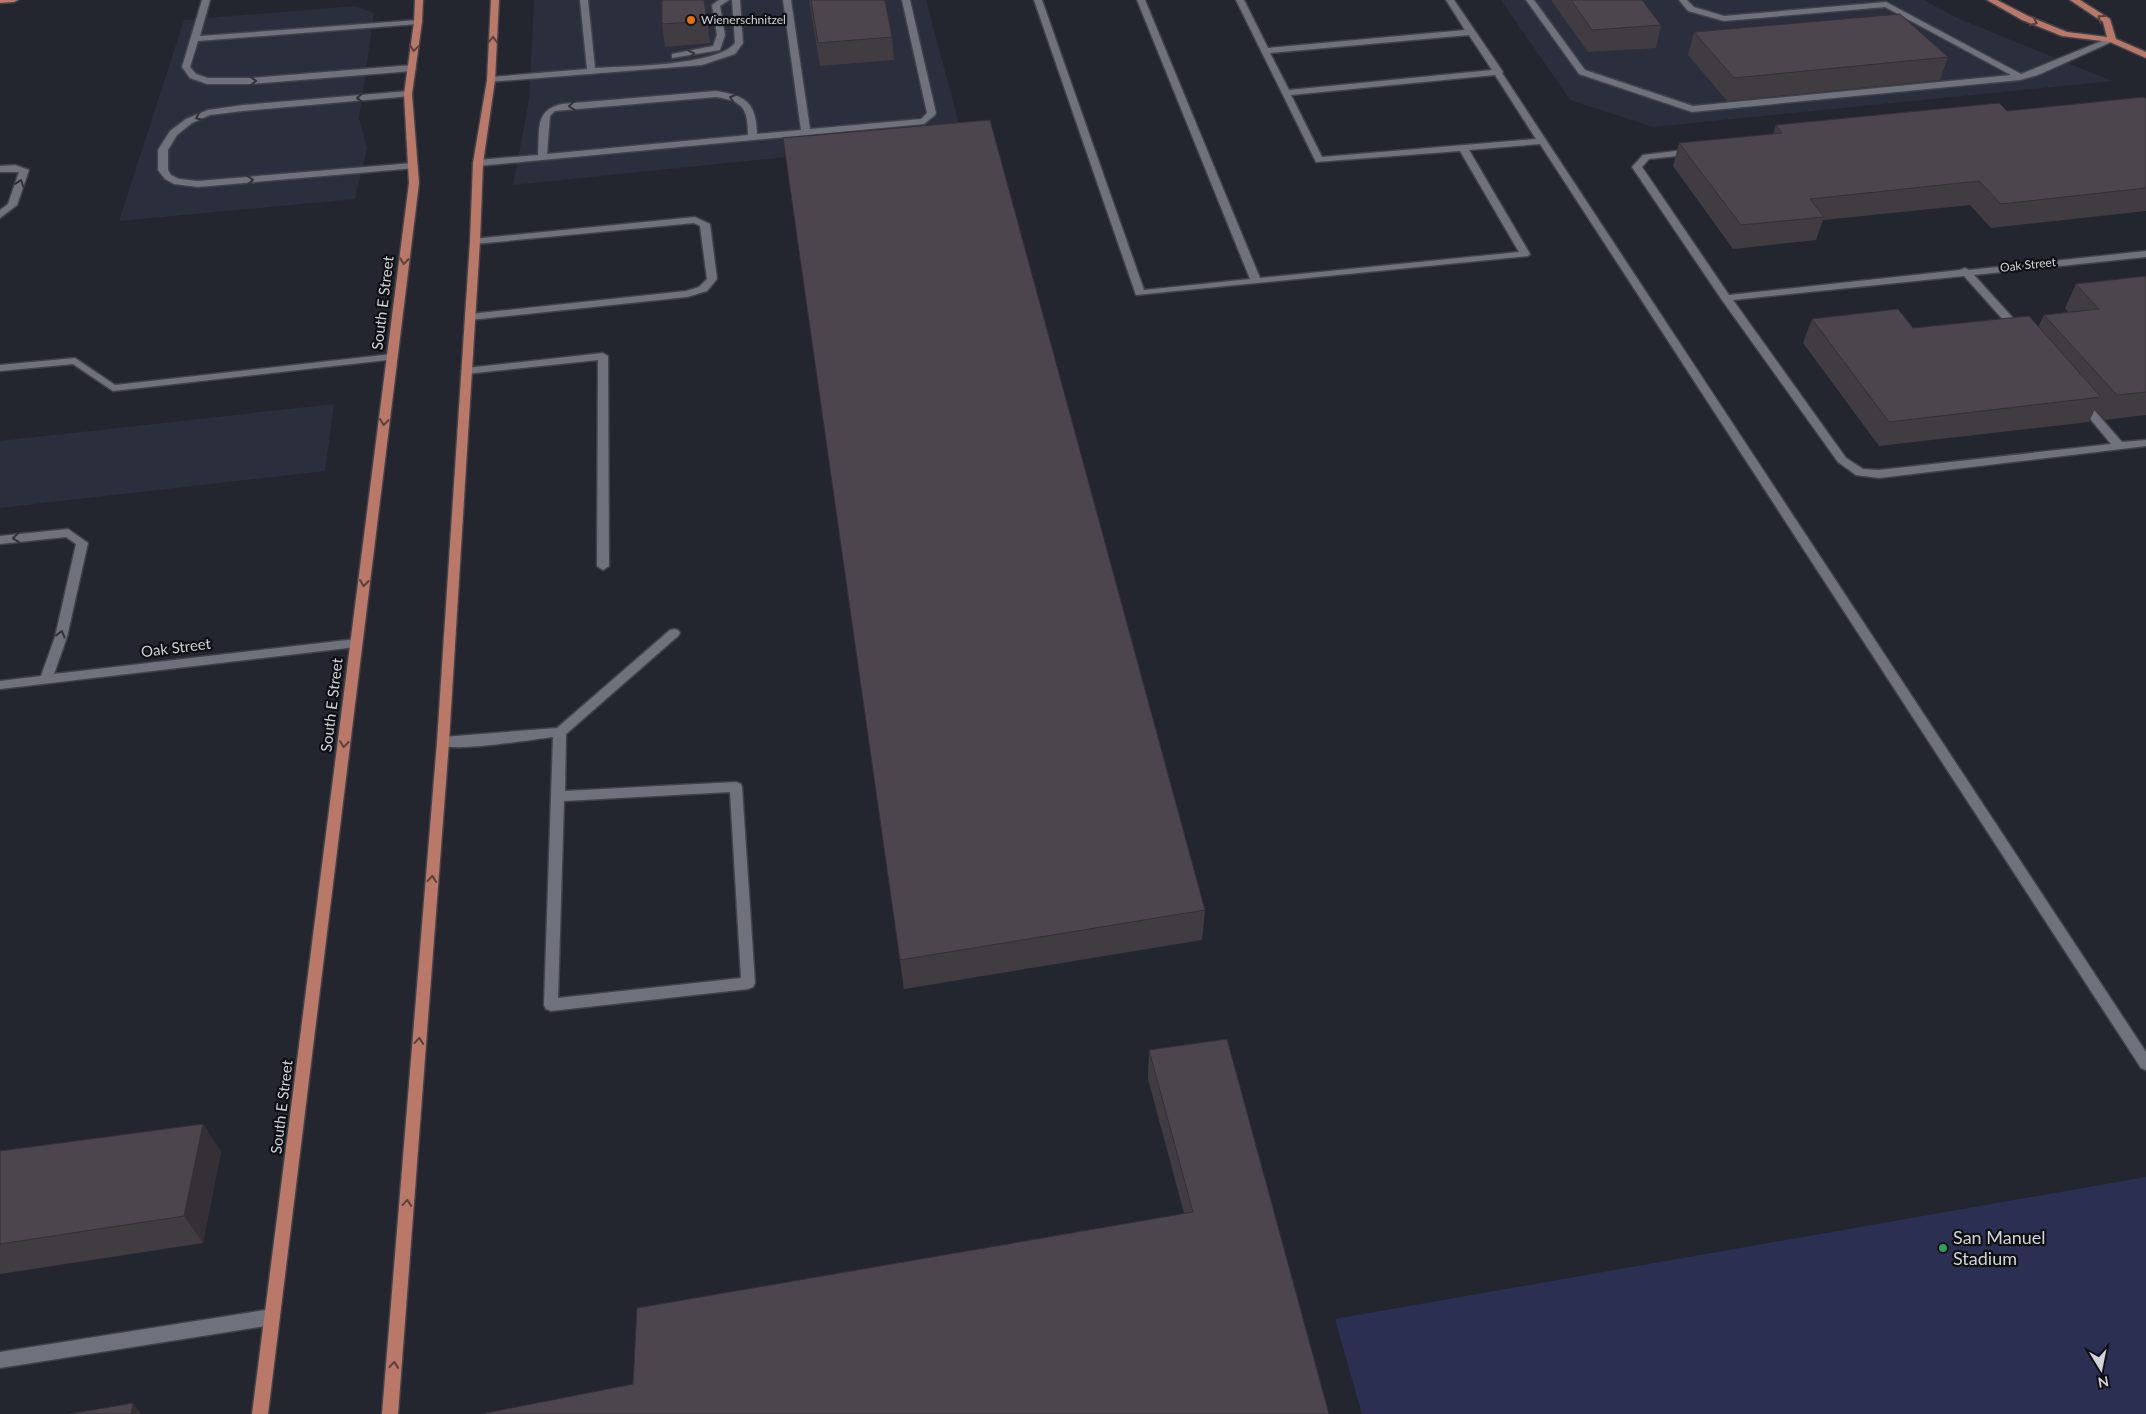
<svg xmlns="http://www.w3.org/2000/svg" width="2146" height="1414" viewBox="0 0 2146 1414" font-family="Lato,sans-serif">
	<style>
		.built { fill: #2b2e3c }
		.green { fill: #2b3053 }
		.lines { fill: none; stroke-linecap: round; stroke-linejoin: round }
		.minor-casing { stroke: #414249; stroke-width: 3 }
		.major-casing { stroke: #414249; stroke-width: 3 }
		.minor { fill: #6f717c; fill-rule: evenodd }
		.major { fill: #ba7869; fill-rule: evenodd }
		.wall { fill: #413b42 }
		.shaded-wall { fill: #353036 }
		.building { fill: #4c454d; stroke: #353036 }
		.oneway { stroke: #5c3f3a }
		.oneway2 { stroke: #313238 }
		.food-dot { fill: #e8710a; stroke: #0f1014; stroke-width: 2 }
		.leisure-dot { fill: #2e9e5b; stroke: #0f1014; stroke-width: 2 }
		.labels { text-anchor: middle; stroke-width: 4.5; stroke-linejoin: round; paint-order: stroke }
		.far-poi-label { font-size: 12px; fill: #d1d3d8; stroke: #0f1014; text-anchor: start }
		.far-street-label { font-size: 12px; fill: #d1d3d8; stroke: #0f1014 }
		.street-label { font-size: 15px; fill: #d1d3d8; stroke: #0f1014 }
		.near-poi-label { font-size: 18px; fill: #d1d3d8; stroke: #0f1014; text-anchor: start }
	</style>
	<rect width="100%" height="100%" fill="#24262f"/>
	<g class="built">
		<polygon points="534,0 926,0 963,139 513,185 529,100"/>
		<polygon points="1501,0 1924,0 1957,18 2112,81 1653,127 1570,100"/>
		<polygon points="354,6 374,13 359,119 367,148 355,199 119,221 184,20"/>
		<polygon points="334,404 325,471 0,508 0,441"/>
	</g>
	<polygon class="green" points="2146,1177 2146,1414 1362,1414 1335,1319"/>
	<g class="lines">
		<g class="minor-casing">
			<g id="minor">
				<polygon points="202,0 210,0 200,36 418,20 422,22 418,24 198,41 190,67 196,74 208,78 250,78 412,65 416,68 412,71 250,84 207,84 190,78 182,67"/>
				<path d="M 580,0 L 588,0 L 595,68 C 626,66 717,66 735,43 L 732,0 L 740,0 L 743,43 L 735,54 L 702,65 L 488,82 L 488,78 L 491,77 L 587,69 Z"/>
				<polygon points="719,0 729,0 720,6 725,35 720,50 672,58 672,54 713,46 717,35 712,5"/>
				<path d="M 783,0 L 791,0 L 810,129 L 921,119 L 927,113 L 902,0 L 910,0 L 936,113 L 935,115 L 924,124 L 478,166 L 473,163 L 478,160 L 538,155 C 540,130 534,110 562,104 L 716,91 C 746,96 756,102 757,134 L 801,130 ZM 716,97 C 743,101 748,108 748,135 L 547,154 L 550,116 L 555,111 Z"/>
				<path d="M 1034,0 L 1042,0 L 1144,290 L 1250,279 L 1137,0 L 1145,0 L 1260,278 L 1519,252 L 1460,151 L 1316,162 L 1236,0 L 1244,0 L 1268,48 L 1465,30 L 1446,0 L 1454,0 L 1503,72 L 1502,73 L 2146,1052 L 2146,1070 L 2141,1068 L 1540,144 L 1469,150 L 1530,254 L 1528,256 L 1136,295 ZM 1469,35 L 1492,70 L 1289,90 L 1270,53 ZM 1495,75 L 1536,139 L 1322,157 L 1291,95 Z"/>
				<polygon points="1526,0 1534,0 1585,70 1693,106 2011,75 1885,7 1724,21 1688,11 1679,0 1687,0 1694,7 1724,16 1886,2 2021,74 2109,38 2116,40 2038,75 2020,80 1692,112 1579,74"/>
				<polygon points="408,91 412,94 411,96 243,111 210,115 192,123 177,135 168,150 168,170 171,175 179,179 198,181 413,163 418,166 416,168 198,187 174,184 165,179 158,170 158,150 170,131 186,119 208,110 243,105"/>
				<polygon points="1692,149 1697,152 1695,154 1649,159 1642,167 1729,295 1960,270 1965,268 1969,270 2146,251 2146,257 1974,275 2023,329 2024,331 2019,334 2015,333 1964,276 1733,300 1846,458 1863,469 1879,470 2111,444 2077,403 2082,400 2086,401 2122,442 2146,440 2146,446 1879,478 1856,475 1838,462 1722,300 1632,167 1643,155"/>
				<polygon points="15,165 29,170 17,205 0,218 0,210 8,204 19,172 0,172 0,166"/>
				<polygon points="695,217 710,224 717,279 707,291 687,297 470,320 465,317 470,314 686,291 699,287 707,279 700,226 694,223 475,244 472,243 472,239"/>
				<polygon points="603,353 608,356 609,566 603,570 597,566 598,360 466,374 461,371 466,368"/>
				<polygon points="392,354 396,355 397,357 396,359 113,391 73,364 0,371 0,365 75,358 115,385"/>
				<polygon points="68,529 88,543 67,637 54,674 356,639 362,643 356,647 0,689 0,681 41,676 55,637 76,544 66,537 0,544 0,536"/>
				<path d="M 674,629 L 678,630 L 680,633 L 678,636 L 566,734 L 565,791 L 736,782 L 741,784 L 742,787 L 755,983 L 753,987 L 748,989 L 551,1011 L 546,1009 L 544,1005 L 553,737 C 528,740 459,752 439,745 L 437,742 L 439,739 L 443,737 L 557,728 L 670,630 ZM 730,792 L 741,978 L 558,998 L 564,801 Z"/>
				<polygon points="272,1309 278,1312 280,1317 278,1322 272,1325 0,1368 0,1352"/>
			</g>
		</g>
		<g class="major-casing">
			<g id="major">
				<polygon points="0,0 18,0 14,2 0,3"/>
				<polygon points="415,0 423,0 422,22 412,94 419,183 268,1414 252,1414 409,183 404,94 414,22"/>
				<polygon points="491,0 499,0 495,80 483,163 480,241 449,742 398,1414 382,1414 437,742 470,241 473,163 487,80"/>
				<polygon points="1987,0 1997,0 2028,16 2067,32 2107,37 2103,22 2070,0 2080,0 2110,19 2116,39 2146,52 2146,58 2110,42 2062,36 2022,20"/>
			</g>
		</g>
		<use href="#minor" class="minor"/>
		<use href="#major" class="major"/>
	</g>
	<g class="wall">
		<polygon points="705,0 710,43 665,47 662,24"/>
		<polygon points="809,0 885,0 892,37 894,60 820,66"/>
		<polygon points="1551,0 1642,0 1661,25 1656,48 1588,52"/>
		<polygon points="1694,32 1948,57 1940,80 1727,101 1688,55"/>
		<polygon points="2146,99 2146,211 1991,228 1970,205 1823,220 1816,240 1733,249 1673,166 1679,143 1773,134 1776,125 2007,111"/>
		<polygon points="783,138 1205,910 1202,940 904,989"/>
		<polygon points="2146,276 2146,415 2105,420 2095,409 2089,422 1879,446 1803,343 1812,319 1913,328 2038,327 2044,315 2068,312 2065,308 2076,284"/>
		<polygon points="1149,1050 1329,1414 1184,1213 1148,1079"/>
		<polygon points="203,1124 221,1152 203,1243 0,1274 0,1151"/>
	</g>
	<g class="shaded-wall">
		<polygon points="704,0 705,0 710,43 707,21"/>
		<polygon points="203,1124 221,1152 203,1243 184,1216"/>
		<polygon points="133,1403 142,1414 131,1414"/>
	</g>
	<g class="building">
		<polygon points="662,0 704,0 707,21 662,24"/>
		<polygon points="811,0 885,0 892,37 818,43"/>
		<polygon points="1571,0 1642,0 1661,25 1592,30"/>
		<polygon points="1900,14 1948,57 1734,78 1694,32"/>
		<polygon points="2144,97 2146,99 2146,188 2001,204 1979,181 1810,199 1824,217 1741,225 1679,143 1782,133 1776,125 1999,103 2007,111"/>
		<polygon points="990,120 1205,910 900,960 783,138"/>
		<polygon points="2146,276 2146,392 2117,395 2044,315 2099,309 2076,284"/>
		<polygon points="1898,309 1913,328 2029,316 2101,397 1889,422 1812,319"/>
		<polygon points="1227,1039 1329,1414 481,1414 633,1384 637,1308 1193,1212 1149,1050"/>
		<polygon points="203,1124 184,1216 0,1244 0,1151"/>
		<polygon points="133,1403 131,1414 69,1414"/>
	</g>
	<defs><path id="oneway-chevron" d="M-2-3.5L2.5 0L-2 3.5" fill="none" stroke-width="1.6" stroke-linecap="round" stroke-linejoin="round" transform="scale(1.25)"/></defs>
	<g class="oneway">
		<use href="#oneway-chevron" transform="translate(2101 18) rotate(-144)"/>
		<use href="#oneway-chevron" transform="translate(2034 22) rotate(22)"/>
		<use href="#oneway-chevron" transform="translate(493 40) rotate(-87)"/>
		<use href="#oneway-chevron" transform="translate(414 48) rotate(98)"/>
		<use href="#oneway-chevron" transform="translate(404 261) rotate(97)"/>
		<use href="#oneway-chevron" transform="translate(384 422) rotate(97)"/>
		<use href="#oneway-chevron" transform="translate(364 583) rotate(97)"/>
		<use href="#oneway-chevron" transform="translate(344 744) rotate(97)"/>
		<use href="#oneway-chevron" transform="translate(432 879) rotate(-85)"/>
		<use href="#oneway-chevron" transform="translate(419 1041) rotate(-85)"/>
		<use href="#oneway-chevron" transform="translate(407 1203) rotate(-85)"/>
		<use href="#oneway-chevron" transform="translate(394 1365) rotate(-85)"/>
	</g>
	<g class="oneway2">
		<use href="#oneway-chevron" transform="translate(691 54) rotate(-11)"/>
		<use href="#oneway-chevron" transform="translate(253 81) rotate(-3)"/>
		<use href="#oneway-chevron" transform="translate(360 98) rotate(175)"/>
		<use href="#oneway-chevron" transform="translate(733 98) rotate(-161)"/>
		<use href="#oneway-chevron" transform="translate(572 106) rotate(175)"/>
		<use href="#oneway-chevron" transform="translate(199 117) rotate(157)"/>
		<use href="#oneway-chevron" transform="translate(250 180) rotate(-5)"/>
		<use href="#oneway-chevron" transform="translate(20 183) rotate(-71)"/>
		<use href="#oneway-chevron" transform="translate(16 538) rotate(174)"/>
		<use href="#oneway-chevron" transform="translate(61 634) rotate(-76)"/>
	</g>
	<circle class="food-dot" cx="691" cy="20" r="5"/>
	<circle class="leisure-dot" cx="1943" cy="1248" r="5"/>
	<g class="labels">
		<g class="far-poi-label">
			<text x="701" y="24">Wienerschnitzel</text>
		</g>
		<g class="far-street-label">
			<text transform="translate(2028 265) rotate(-6)" y="4">Oak Street</text>
		</g>
		<g class="street-label">
			<text transform="translate(383 303) rotate(-83)" y="5">South E Street</text>
			<text transform="translate(176 648) rotate(-7)" y="5">Oak Street</text>
			<text transform="translate(332 705) rotate(-83)" y="5">South E Street</text>
			<text transform="translate(282 1107) rotate(-83)" y="5">South E Street</text>
		</g>
		<g class="near-poi-label">
			<text x="1953" y="1244">San Manuel<tspan x="1953" dy="21">Stadium</tspan></text>
		</g>
	</g>
	<g transform="translate(2101 1369) rotate(170)" stroke="#0f1014" stroke-width="4" paint-order="stroke">
	<path d="M0-4L9 19L0 12L-9 19Z" fill="#d1d3d8"/>
	<text y="-8" font-size="14" font-weight="bold" text-anchor="middle" fill="#d1d3d8">N</text>
	</g>
</svg>
